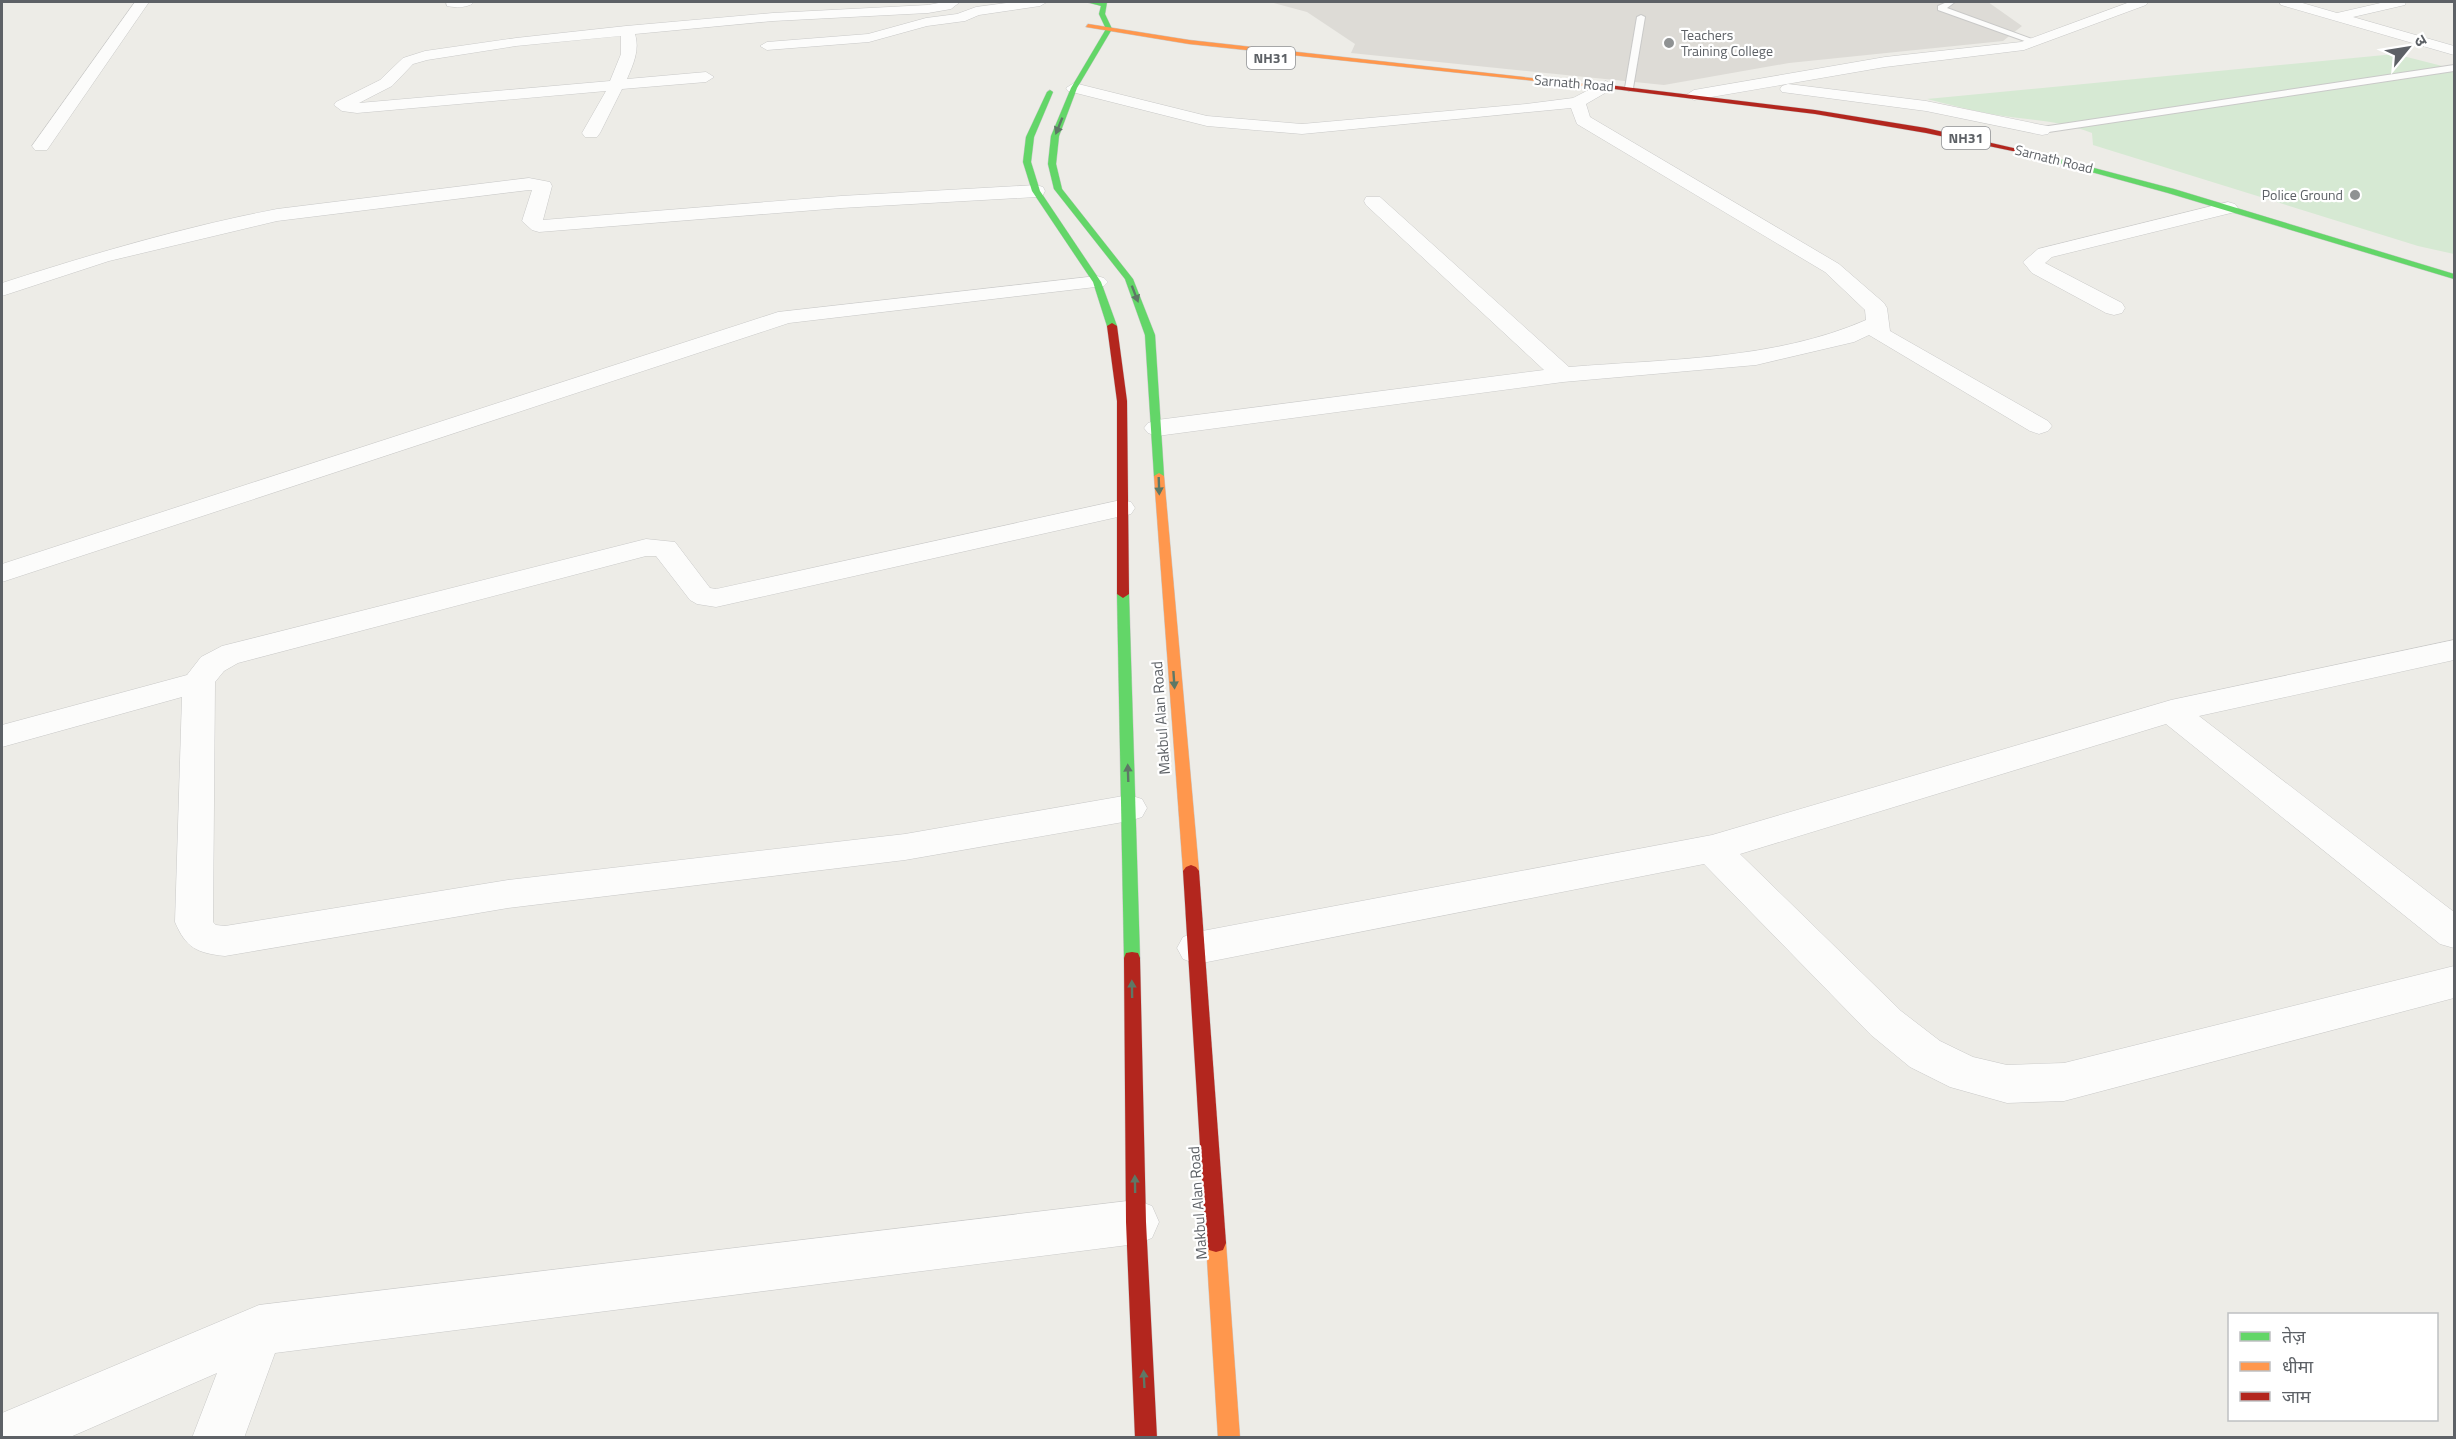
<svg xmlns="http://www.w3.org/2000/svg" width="2456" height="1439" viewBox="0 0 2456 1439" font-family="'Titillium Web','Noto Sans Devanagari',sans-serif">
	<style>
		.education { fill: #dddbd6 }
		.green { fill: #d6e9d3 }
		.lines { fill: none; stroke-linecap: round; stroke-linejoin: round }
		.lane-casing { stroke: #c9c9c8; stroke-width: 2 }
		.street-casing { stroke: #c9c9c8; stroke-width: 1 }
		.fast-casing { stroke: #cacac9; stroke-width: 1 }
		.slow-casing { stroke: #cacac9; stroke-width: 1 }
		.jam-casing { stroke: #cacac9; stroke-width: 1 }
		.lane { fill: #fcfcfb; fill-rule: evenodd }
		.street { fill: #fcfcfb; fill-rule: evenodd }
		.fast { fill: #63d668; fill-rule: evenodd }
		.slow { fill: #ff974d; fill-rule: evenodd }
		.jam { fill: #b3261e; fill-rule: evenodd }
		.oneway { fill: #5e7866 }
		.poi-dot { fill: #8f9293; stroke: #fff; stroke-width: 2 }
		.labels { text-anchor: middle; stroke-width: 4.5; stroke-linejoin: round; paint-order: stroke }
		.far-poi-label { font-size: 14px; fill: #5d6166; stroke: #fff; text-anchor: start }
		.shield { fill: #fff; stroke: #8e9094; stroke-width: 1.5 }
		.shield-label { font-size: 14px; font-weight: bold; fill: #5d6166 }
		.far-street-label { font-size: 14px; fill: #5d6166; stroke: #fff }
		.street-label { font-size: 15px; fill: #5d6166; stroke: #fff }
	</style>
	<rect width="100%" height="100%" fill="#edece7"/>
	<polygon class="education" points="1270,2 1988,2 2022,26 2003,41 1789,63 1664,85 1351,53 1355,44 1307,12"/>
	<path class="green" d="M 2395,54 L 2454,69 L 2454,254 L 2418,246 L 2093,145 L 2092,133 C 2059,120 2026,120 1991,114 C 1970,110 1948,104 1927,99 Z"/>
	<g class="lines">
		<g class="lane-casing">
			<g id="lane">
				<polygon points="1947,2 1955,2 1947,8 2040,42 2033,44 1938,10 1938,6"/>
				<polygon points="1641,15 1645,17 1633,88 1629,91 1625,88 1637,17"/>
				<polygon points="2454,65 2454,71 2042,133 2037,130 2042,127"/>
			</g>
		</g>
		<g class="street-casing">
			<g id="street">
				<polygon points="135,2 149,2 47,150 35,150 32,146"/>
				<path d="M 446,2 L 474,2 C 469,8 455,8 447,6 Z"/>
				<path d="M 944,2 L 960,2 L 951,9 L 928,13 L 773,21 L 635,34 C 640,50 633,65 627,79 L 706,72 L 714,77 L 706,82 L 622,89 L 600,133 L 597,137 L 585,137 L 582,133 L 606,91 L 357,113 L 342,111 L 334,105 L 336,102 L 380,80 L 403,58 L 425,51 L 516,38 L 626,26 L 773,13 L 928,5 ZM 621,36 L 621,54 L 610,81 L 359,103 L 392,86 L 413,64 L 427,60 L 516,46 Z"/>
				<polygon points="1014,2 1047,2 1040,6 979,15 965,21 927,26 869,42 767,50 760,46 767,42 868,34 926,18 957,14 976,7"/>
				<polygon points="2130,2 2148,2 2146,5 2024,50 1885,67 1694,100 1686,95 1694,90 1885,57 2021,42"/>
				<polygon points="2279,2 2299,2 2337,13 2385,2 2406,2 2405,5 2353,17 2454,46 2454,55 2281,5"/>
				<path d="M 1606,81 L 1614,86 L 1612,89 L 1586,104 L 1590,117 L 1839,264 L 1884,303 L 1887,308 L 1890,331 L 2048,421 L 2052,426 L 2048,431 L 2039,434 L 2030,431 L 1869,335 L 1854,342 L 1756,365 L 1563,382 L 1157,436 L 1148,433 L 1144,428 L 1148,423 L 1157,420 L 1544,370 L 1366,205 L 1364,201 L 1366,197 L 1380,197 L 1569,367 C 1667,359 1774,360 1866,320 L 1865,310 L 1825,272 L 1577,124 L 1571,108 L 1302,134 L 1207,126 L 1068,91 L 1066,88 L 1074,83 L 1207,116 L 1302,124 L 1526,104 L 1573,98 Z"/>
				<polygon points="1788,84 1926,101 2042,125 2048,126 2051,130 2048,134 2042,135 1926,111 1782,92 1780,89 1782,86"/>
				<path d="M 529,178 L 550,182 L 552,186 L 543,220 L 841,196 L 1036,185 L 1043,187 L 1045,191 L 1043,195 L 1036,197 L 841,208 L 539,232 L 532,230 L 522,221 L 532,190 L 529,190 L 277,221 L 109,261 L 2,296 L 2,283 C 92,254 183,227 277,209 Z"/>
				<polygon points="2228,202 2235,204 2238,208 2235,212 2052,257 2045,263 2122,303 2125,308 2122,313 2114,315 2106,313 2032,273 2023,262 2038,249"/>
				<polygon points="1097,276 1104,278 1108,282 1104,286 789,323 2,582 2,564 778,312"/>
				<path d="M 1121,500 L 1131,502 L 1135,508 L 1131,514 L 716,607 L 697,604 L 690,600 L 656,556 L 646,556 L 238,663 L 224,671 L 215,682 L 213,922 L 216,925 L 225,926 L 508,880 L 905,834 L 1129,795 L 1142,799 L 1147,808 L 1142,817 L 1129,821 L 905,860 L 508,908 L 225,956 C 197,953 186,948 175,922 L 182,697 L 2,747 L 2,725 L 187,675 L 201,657 L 222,646 L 646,539 L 675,542 L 710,588 L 716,589 Z"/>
				<polygon points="2454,640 2454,660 2199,716 2454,912 2454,948 2440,944 2166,724 1740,854 1901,1011 1940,1041 1973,1057 2007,1065 2064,1063 2454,966 2454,998 2064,1101 2007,1103 1950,1087 1910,1067 1871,1035 1704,864 1197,964 1183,959 1177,948 1183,937 1197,932 1712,835 2171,700"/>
				<polygon points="1136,1200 1152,1206 1159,1222 1152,1238 1136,1244 275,1353 244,1438 192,1438 217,1373 68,1438 2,1438 2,1413 259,1305"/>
			</g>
		</g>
		<g class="fast-casing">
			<g id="fast">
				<polygon points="1086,2 1107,2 1105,14 1112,29 1077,88 1059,136 1056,164 1062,189 1133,279 1155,335 1164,476 1159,479 1154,476 1145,335 1125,279 1054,189 1048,164 1051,136 1071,88 1106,29 1099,14 1101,6"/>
				<polygon points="1050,90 1053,92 1034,137 1031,162 1040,191 1101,282 1117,326 1115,328 1107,326 1093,282 1032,191 1023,162 1026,137 1047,92"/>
				<polygon points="2033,152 2174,189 2454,274 2454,279 2168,193 2033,156"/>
				<polygon points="1123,590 1129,594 1140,958 1138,963 1132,964 1126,963 1124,958 1117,594"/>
			</g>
		</g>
		<g class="slow-casing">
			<g id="slow">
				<polygon points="1088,24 1189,40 1595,85 1592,87 1189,44 1086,27"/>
				<polygon points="1159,473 1164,476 1199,871 1196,875 1186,875 1183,871 1154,476"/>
				<polygon points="1216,1234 1223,1236 1226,1243 1240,1438 1218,1438 1206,1243 1209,1236"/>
			</g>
		</g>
		<g class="jam-casing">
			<g id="jam">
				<polygon points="1592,83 1815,110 1926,128 2040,154 2036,156 1926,133 1815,114 1590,86"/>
				<polygon points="1112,323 1117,326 1127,401 1129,594 1123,598 1117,594 1117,401 1107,326"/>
				<polygon points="1191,865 1196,867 1199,871 1226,1243 1223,1250 1216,1252 1209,1250 1206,1243 1183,871 1186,867"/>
				<polygon points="1132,952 1138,953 1140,958 1146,1222 1157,1438 1135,1438 1126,1222 1124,958 1126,953"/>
			</g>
		</g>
		<use href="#lane" class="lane"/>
		<use href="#street" class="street"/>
		<use href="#fast" class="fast"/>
		<use href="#slow" class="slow"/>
		<use href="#jam" class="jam"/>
	</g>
	<defs><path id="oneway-solid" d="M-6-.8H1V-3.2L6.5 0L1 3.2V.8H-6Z" transform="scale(1.5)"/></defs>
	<g class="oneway">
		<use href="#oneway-solid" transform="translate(1059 126) rotate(112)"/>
		<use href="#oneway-solid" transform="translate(1135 294) rotate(69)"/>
		<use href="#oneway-solid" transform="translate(1159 486) rotate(88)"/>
		<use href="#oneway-solid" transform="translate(1174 680) rotate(86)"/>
		<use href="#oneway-solid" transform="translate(1128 773) rotate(-92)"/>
		<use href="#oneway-solid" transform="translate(1132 989) rotate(-91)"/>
		<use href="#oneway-solid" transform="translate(1135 1184) rotate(-91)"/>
		<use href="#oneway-solid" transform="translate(1144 1379) rotate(-93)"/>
	</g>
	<g class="poi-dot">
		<circle cx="1669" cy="43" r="6"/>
		<circle cx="2355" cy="195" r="6"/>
	</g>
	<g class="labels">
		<g class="far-poi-label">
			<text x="1681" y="40">Teachers<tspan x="1681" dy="16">Training College</tspan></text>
			<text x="2343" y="200" text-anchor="end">Police Ground</text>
		</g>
		<g class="shield">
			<rect x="1247" y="47" width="48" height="22" rx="4.5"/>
			<rect x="1942" y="127" width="48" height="22" rx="4.5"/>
		</g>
		<g class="shield-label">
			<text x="1271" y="63">NH31</text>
			<text x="1966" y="143">NH31</text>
		</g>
		<g class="far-street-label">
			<text transform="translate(1574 83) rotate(5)" y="5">Sarnath Road</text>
			<text transform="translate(2054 159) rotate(14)" y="5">Sarnath Road</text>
		</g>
		<g class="street-label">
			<text transform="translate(1161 718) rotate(-94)" y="5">Makbul Alan Road</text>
			<text transform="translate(1198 1203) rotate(-94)" y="5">Makbul Alan Road</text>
		</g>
	</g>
	<rect width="2456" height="1439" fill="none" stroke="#5d6166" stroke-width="6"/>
	<rect x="2228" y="1313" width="210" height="108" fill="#ffffff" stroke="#bec0c2" stroke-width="1.5"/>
	<rect x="2240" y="1332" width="30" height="9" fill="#63d668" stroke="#bec0c2" stroke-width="1.5"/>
	<text x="2282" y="1343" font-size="18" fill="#5d6166">तेज़</text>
	<rect x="2240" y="1362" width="30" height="9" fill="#ff974d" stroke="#bec0c2" stroke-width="1.5"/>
	<text x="2282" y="1373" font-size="18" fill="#5d6166">धीमा</text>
	<rect x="2240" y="1392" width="30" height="9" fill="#b3261e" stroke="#bec0c2" stroke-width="1.5"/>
	<text x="2282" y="1403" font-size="18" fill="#5d6166">जाम</text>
	<g transform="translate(2408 48) rotate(60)" stroke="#ffffff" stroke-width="4.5" paint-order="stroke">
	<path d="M0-4.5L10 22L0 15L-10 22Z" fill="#5d6166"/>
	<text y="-9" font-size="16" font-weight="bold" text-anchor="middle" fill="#5d6166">उ</text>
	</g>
</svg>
